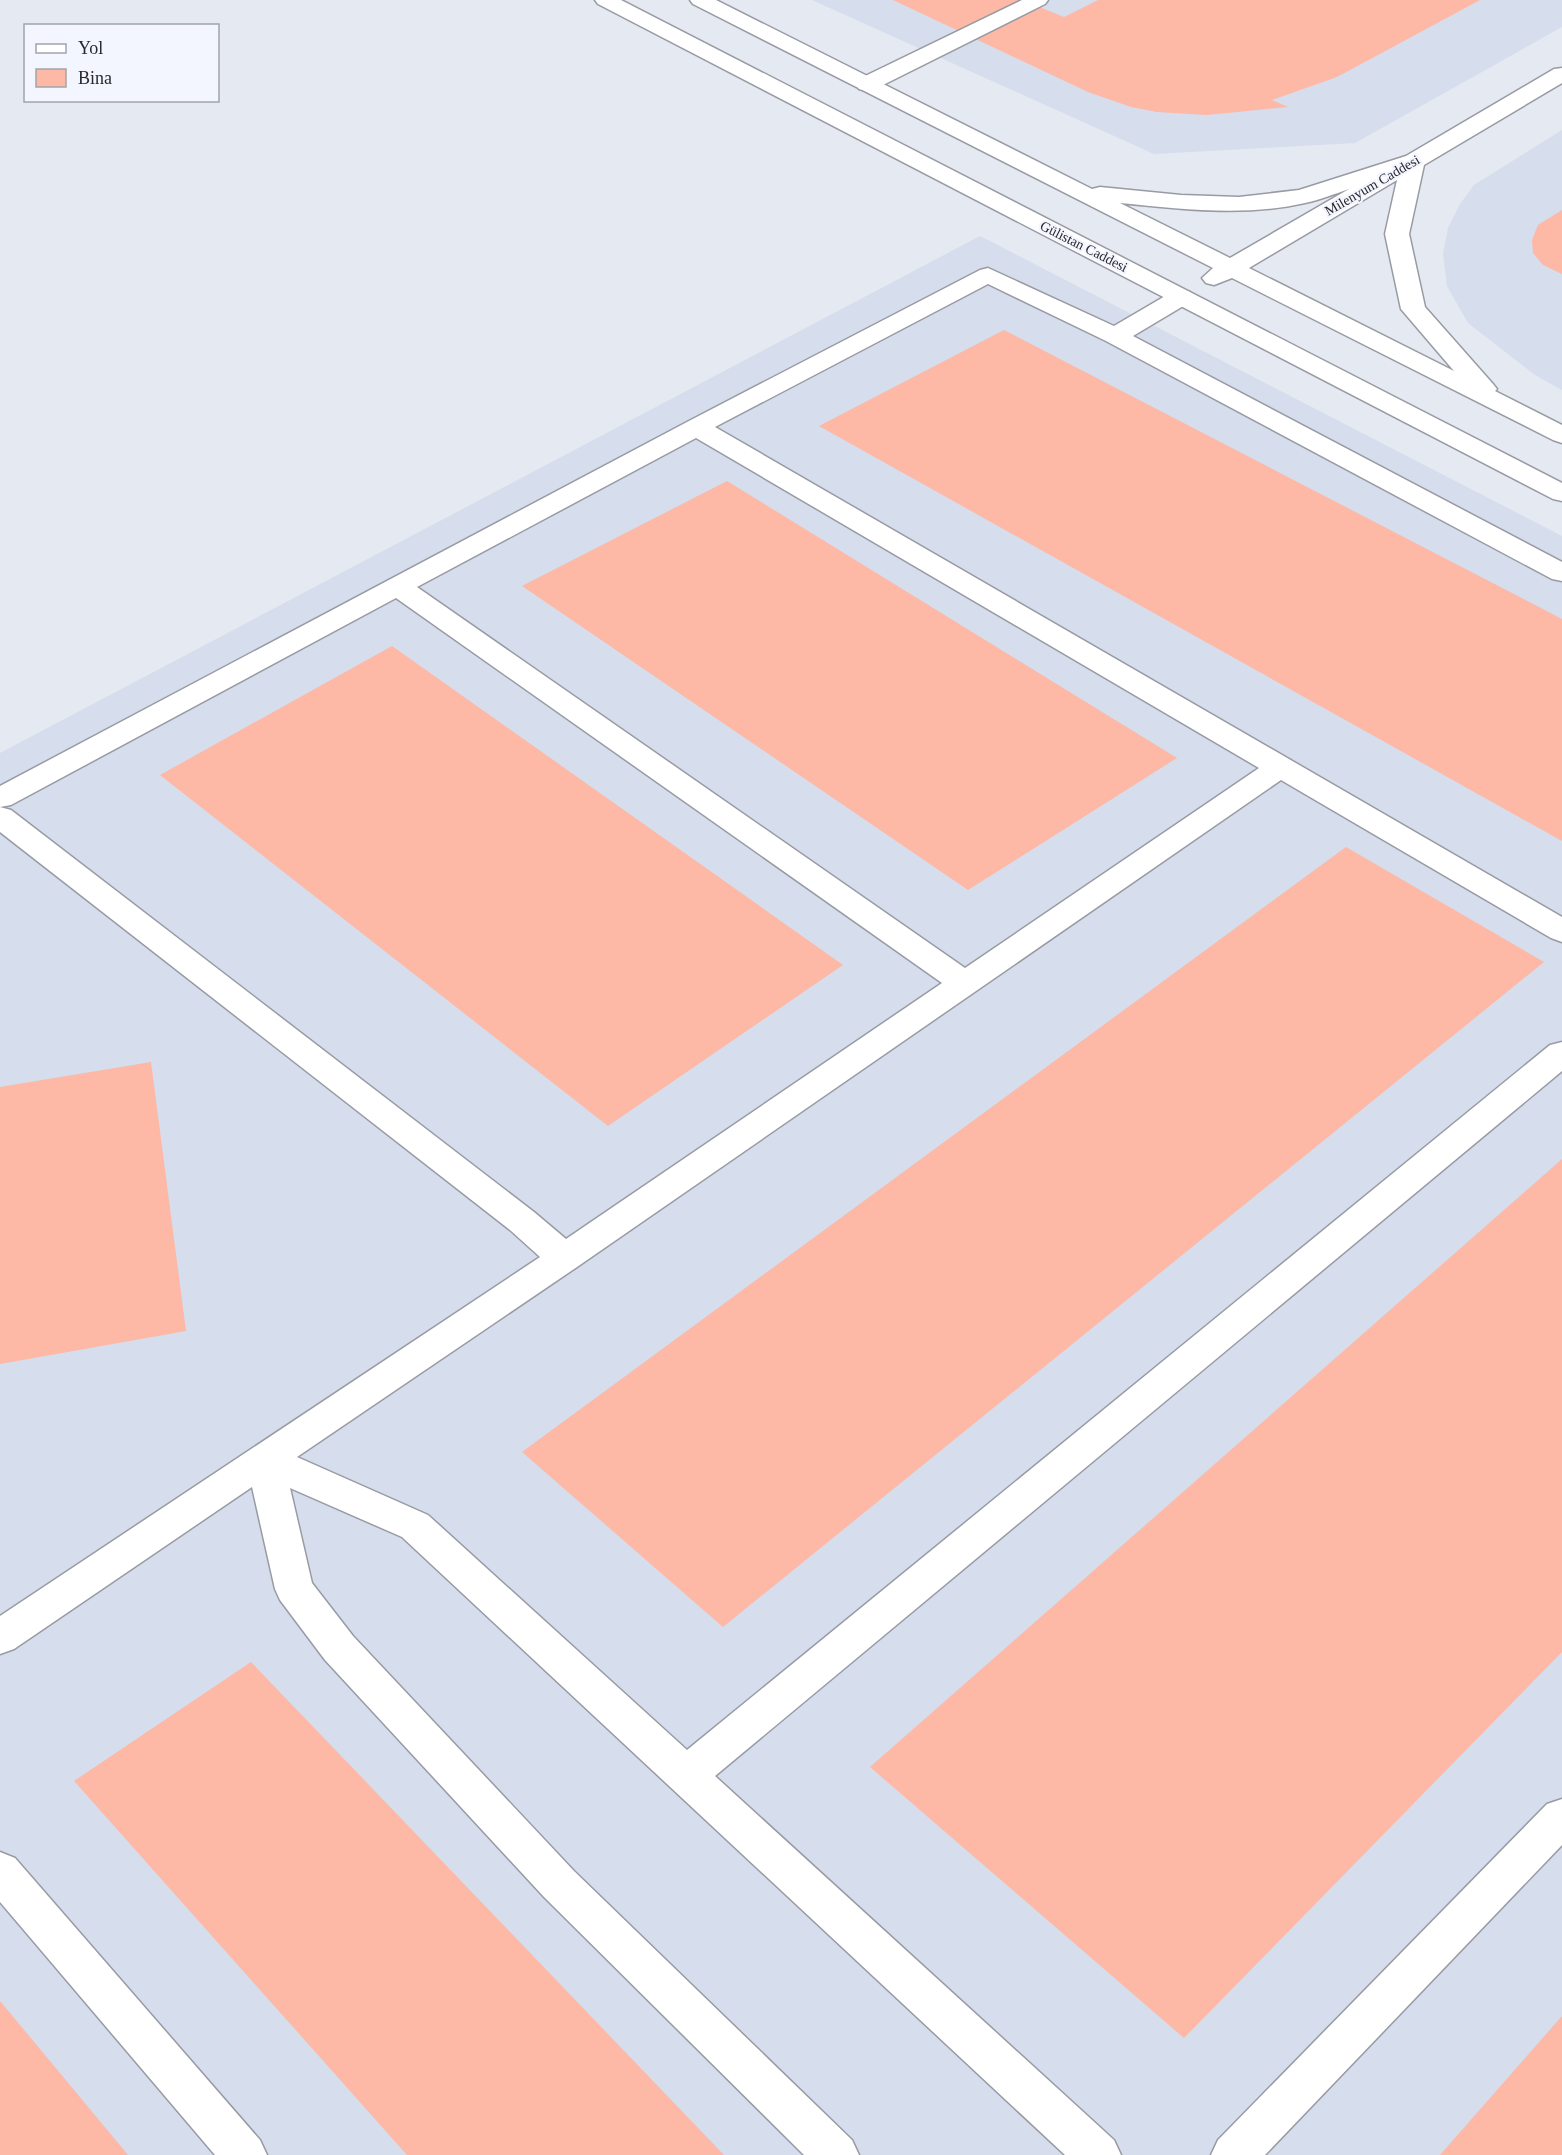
<svg xmlns="http://www.w3.org/2000/svg" width="1562" height="2155" viewBox="0 0 1562 2155" font-family="Georgia,serif">
	<style>
		.built { fill: #d6ddec }
		.building { fill: #fdb8a6 }
		.lines { fill: none; stroke-linecap: round; stroke-linejoin: round }
		.lane-casing { stroke: #989ba3; stroke-width: 3 }
		.secondary-casing { stroke: #989ba3; stroke-width: 3 }
		.lane { fill: #fff; fill-rule: evenodd }
		.secondary { fill: #fff; fill-rule: evenodd }
		.labels { text-anchor: middle; stroke-width: 4.5; stroke-linejoin: round; paint-order: stroke }
		.far-street-label { font-size: 14px; fill: #28292c; stroke: #f3f6ff }
	</style>
	<rect width="100%" height="100%" fill="#e5e9f1"/>
	<g class="built">
		<polygon points="812,0 1562,0 1562,27 1355,143 1154,154"/>
		<polygon points="1562,130 1562,390 1535,375 1468,323 1447,286 1443,254 1448,228 1460,204 1474,185"/>
		<polygon points="980,236 1562,536 1562,2155 0,2155 0,753"/>
	</g>
	<g class="building">
		<polygon points="893,0 1022,0 1064,17 1098,0 1480,0 1337,77 1272,100 1288,107 1207,115 1157,112 1131,107 1088,92"/>
		<polygon points="1562,210 1562,274 1543,265 1533,253 1532,240 1538,225"/>
		<polygon points="1004,330 1562,619 1562,841 819,426"/>
		<polygon points="727,481 1177,758 968,890 522,586"/>
		<polygon points="392,646 843,965 608,1126 160,775"/>
		<polygon points="1346,847 1544,962 723,1627 522,1452"/>
		<polygon points="151,1062 186,1331 0,1364 0,1087"/>
		<polygon points="1562,1159 1562,1652 1184,2038 870,1767"/>
		<polygon points="251,1662 724,2155 407,2155 74,1781"/>
		<polygon points="0,2001 128,2155 0,2155"/>
		<polygon points="1562,2016 1562,2155 1440,2155"/>
	</g>
	<g class="lines">
		<g class="lane-casing">
			<g id="lane">
				<polygon points="1022,0 1048,0 1045,4 875,89 867,91 859,89 856,84 859,79"/>
				<path d="M 988,268 L 1114,326 L 1172,292 L 1181,290 L 1190,292 L 1193,297 L 1190,302 L 1133,336 L 1562,562 L 1562,581 L 1552,579 L 1106,341 L 988,284 L 715,427 L 1562,917 L 1562,942 L 1551,938 L 1281,780 L 577,1267 L 297,1457 L 428,1515 L 687,1750 L 1550,1045 L 1562,1042 L 1562,1071 L 715,1776 L 1114,2140 L 1121,2155 L 1065,2155 L 402,1537 L 290,1488 L 312,1583 L 353,1636 L 574,1871 L 852,2140 L 859,2155 L 804,2155 L 544,1897 L 325,1660 L 280,1600 L 275,1589 L 252,1487 L 14,1649 L 0,1654 L 0,1616 L 540,1257 L 510,1230 L 0,832 L 0,786 L 687,422 L 980,270 ZM 696,438 L 1259,768 L 965,968 L 417,587 ZM 396,598 L 942,983 L 566,1239 L 534,1212 L 11,810 L 0,807 L 11,805 Z"/>
				<polygon points="1562,1799 1562,1845 1265,2155 1211,2155 1218,2140 1547,1804"/>
				<polygon points="0,1852 15,1858 260,2140 267,2155 215,2155 0,1902"/>
			</g>
		</g>
		<g class="secondary-casing">
			<g id="secondary">
				<polygon points="595,0 621,0 1562,483 1562,501 1553,499 598,4"/>
				<path d="M 690,0 L 716,0 L 1092,189 L 1100,187 L 1181,195 L 1239,197 L 1299,190 L 1406,156 L 1554,69 L 1562,68 L 1562,83 L 1424,165 L 1409,234 L 1425,307 L 1493,384 L 1497,389 L 1495,391 L 1562,425 L 1562,443 L 1553,440 L 1232,278 L 1214,285 L 1206,283 L 1202,278 L 1213,268 L 693,4 ZM 1397,180 L 1385,234 L 1401,309 L 1454,371 L 1249,268 ZM 1349,189 L 1230,258 L 1120,203 C 1181,209 1244,217 1305,203 C 1320,200 1334,194 1349,189 Z"/>
			</g>
		</g>
		<use href="#lane" class="lane"/>
		<use href="#secondary" class="secondary"/>
	</g>
	<g class="labels">
		<g class="far-street-label">
			<text transform="translate(1372 185) rotate(-30)" y="5">Milenyum Caddesi</text>
			<text transform="translate(1084 246) rotate(27)" y="5">Gülistan Caddesi</text>
		</g>
	</g>
	<rect x="24" y="24" width="195" height="78" fill="#f3f6ff" stroke="#a2a4ab" stroke-width="1.5"/>
	<rect x="36" y="44" width="30" height="9" fill="#ffffff" stroke="#a2a4ab" stroke-width="1.5"/>
	<text x="78" y="54" font-size="18" fill="#28292c">Yol</text>
	<rect x="36" y="69" width="30" height="18" fill="#fdb8a6" stroke="#a2a4ab" stroke-width="1.5"/>
	<text x="78" y="84" font-size="18" fill="#28292c">Bina</text>
</svg>
